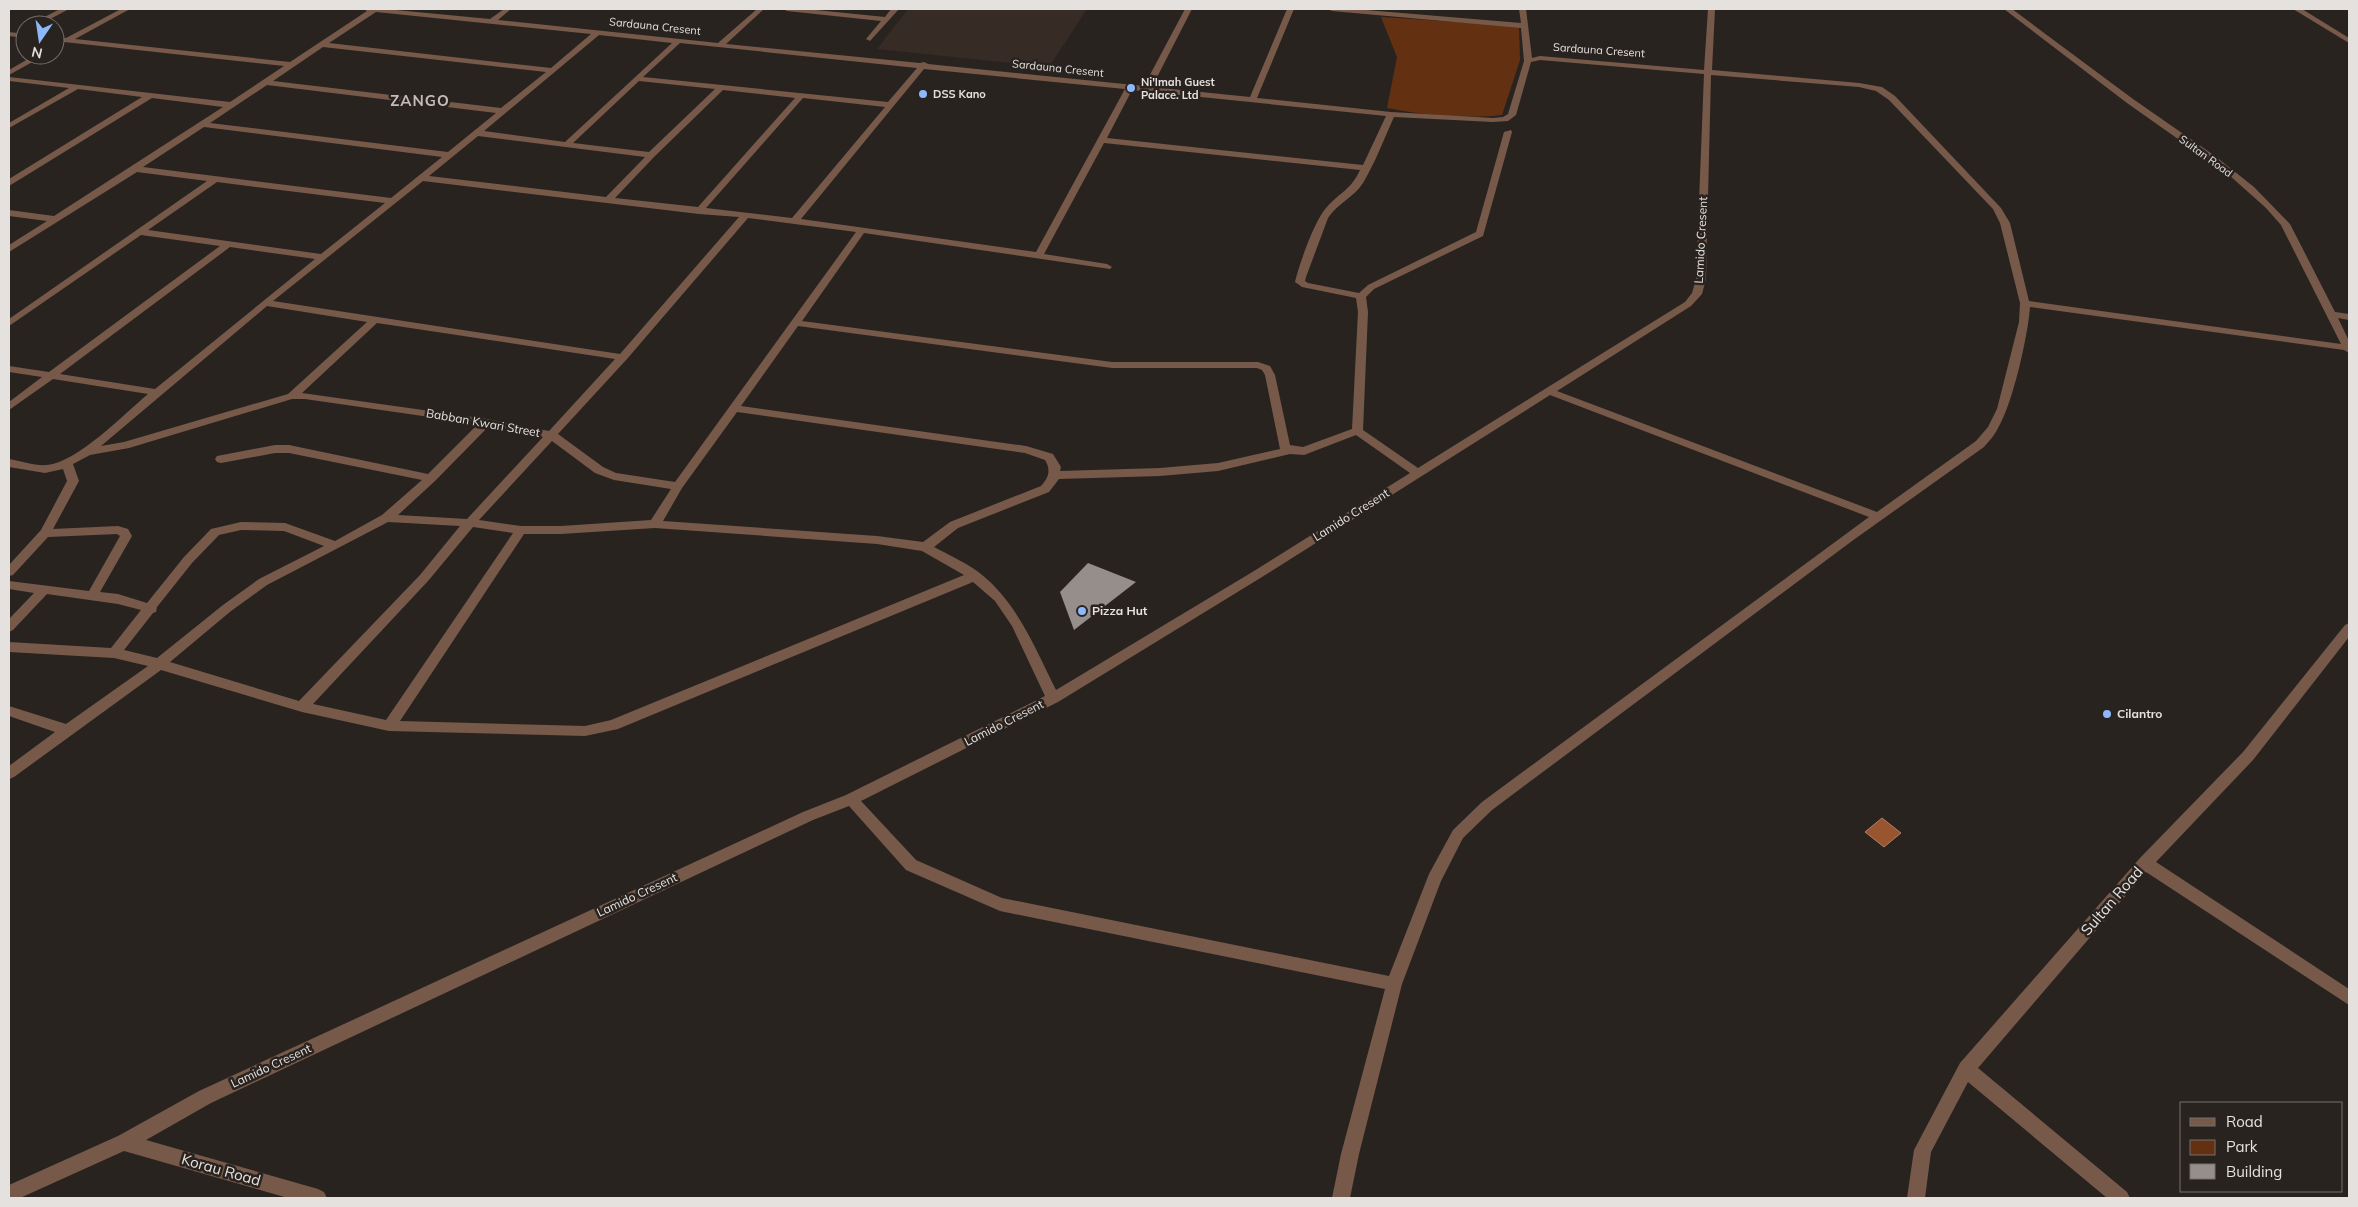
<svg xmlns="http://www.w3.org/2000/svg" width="2358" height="1207" viewBox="0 0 2358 1207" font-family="Mulish,sans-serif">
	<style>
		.built { fill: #372b25 }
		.green { fill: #633112 }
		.water { fill: #985530; stroke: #af7f64 }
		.building { fill: #968e8a }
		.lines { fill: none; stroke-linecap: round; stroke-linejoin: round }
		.minor { fill: #77594a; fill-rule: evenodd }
		.poi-dot { fill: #8db9fc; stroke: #292320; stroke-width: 2 }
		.labels { text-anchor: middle; stroke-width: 5; stroke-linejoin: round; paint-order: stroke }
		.far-street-label { font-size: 11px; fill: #e5e1de; stroke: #292320 }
		.far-poi-label { font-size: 11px; font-weight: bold; fill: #e5e1de; stroke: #292320; text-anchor: start }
		.street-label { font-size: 12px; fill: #e5e1de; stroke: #292320 }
		.poi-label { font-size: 12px; font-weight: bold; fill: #e5e1de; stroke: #292320; text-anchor: start }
		.far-district-label { font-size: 15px; font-weight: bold; letter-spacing: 1px; fill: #c4bcb8; stroke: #292320 }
		.near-street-label { font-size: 15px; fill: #e5e1de; stroke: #292320 }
	</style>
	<rect width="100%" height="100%" fill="#292320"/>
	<polygon class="built" points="908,9 1087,9 1049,67 877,49"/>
	<path class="green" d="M 1381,17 L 1519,26 L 1520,60 L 1502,115 C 1467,119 1422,115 1387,108 L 1397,57 Z"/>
	<polygon class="water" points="1882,818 1901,833 1884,847 1865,832"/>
	<polygon class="building" points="1088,563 1136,582 1074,630 1060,592"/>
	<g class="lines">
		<g class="minor">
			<polygon points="60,9 69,9 39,25 29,25"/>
			<path d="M 121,9 L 130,9 L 75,39 L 290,62 L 367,11 L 363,9 L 385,9 L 490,19 L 504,9 L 511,9 L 498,20 L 718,43 L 757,9 L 764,9 L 726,44 L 920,63 L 924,62 L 928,64 L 1144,86 L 1185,9 L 1192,9 L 1152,87 L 1250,97 L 1287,9 L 1294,9 L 1257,98 L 1391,112 L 1493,118 L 1503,117 L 1508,114 L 1524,61 L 1521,28 L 1332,11 L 1328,9 L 1354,9 L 1521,23 L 1519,9 L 1526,9 L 1532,58 L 1540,56 L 1704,70 L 1708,9 L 1715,9 L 1712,70 L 1859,83 L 1882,87 L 1895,96 L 2001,208 L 2010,223 L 2029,301 L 2341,344 L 2281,225 L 2266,208 L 2229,175 L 2127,103 L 2004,9 L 2012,9 L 2133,99 L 2215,156 L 2254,187 L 2290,224 L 2335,312 L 2349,314 L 2349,320 L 2338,318 L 2349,341 L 2349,353 L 2344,350 L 2030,307 C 2028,335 2013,403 1998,428 C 1995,435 1989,441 1984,447 L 1852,541 L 1492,810 L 1463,838 L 1441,881 L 1402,984 L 1359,1154 L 1350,1198 L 1332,1198 L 1341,1154 L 1385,989 L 1000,911 L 906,870 L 849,806 L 813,820 L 211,1103 L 146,1140 L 318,1189 L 324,1192 L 327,1198 L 288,1198 L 124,1151 L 20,1198 L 9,1198 L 9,1185 L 118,1136 L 199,1091 L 803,812 L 846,795 L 1045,696 L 1012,626 L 995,601 L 973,582 L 618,729 L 585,736 L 389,731 L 302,712 L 161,670 L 14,777 L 9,779 L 9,766 L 55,732 L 9,716 L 9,706 L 66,724 L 148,666 L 114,658 L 9,652 L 9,642 L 111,648 L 141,610 L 118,604 L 47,594 L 13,630 L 9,632 L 9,619 L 34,593 L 9,589 L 9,581 L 89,591 L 120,536 L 117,534 L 48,537 L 13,575 L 9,576 L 9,565 L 41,530 L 67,481 L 63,469 L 45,473 L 9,467 L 9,459 C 21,461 35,466 47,465 C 78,462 124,414 148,394 L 53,379 L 9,410 L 9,402 L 42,377 L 9,372 L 9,366 L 49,372 L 220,246 L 141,235 L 9,326 L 9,319 L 207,181 L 137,172 L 9,252 L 9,245 L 47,221 L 9,216 L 9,210 L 54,216 L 223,107 L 152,98 L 9,186 L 9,179 L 142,97 L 78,89 L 9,128 L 9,123 L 69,88 L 9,81 L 9,77 L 230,102 L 284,66 L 55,41 L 55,37 L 66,38 ZM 376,12 L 591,34 L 551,68 L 329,43 ZM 599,35 L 672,43 L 565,142 L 484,131 ZM 680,43 L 917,68 L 888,102 L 643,77 ZM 323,47 L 546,72 L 501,108 L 273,81 ZM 1540,60 L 1704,74 L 1696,279 L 1692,293 L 1685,302 L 1418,468 L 1363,430 L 1368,312 L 1366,297 L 1374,289 L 1483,236 L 1512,132 L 1511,130 L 1504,132 L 1476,232 L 1368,285 L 1359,293 L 1308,283 L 1305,281 L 1306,277 L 1328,218 C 1337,204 1354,197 1363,183 C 1375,163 1384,139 1394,117 L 1493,122 L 1508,121 L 1516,115 L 1531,62 ZM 924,69 L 1125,89 L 1036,252 L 801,219 ZM 1711,75 L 1859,87 L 1876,91 L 1889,100 L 1993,209 L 2000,223 L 2020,303 L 2019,322 L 1997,409 L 1988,427 L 1976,441 L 1877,512 L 1557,391 L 1691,306 L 1702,294 L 1706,279 ZM 639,81 L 715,89 L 649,152 L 573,143 ZM 267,85 L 496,113 L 448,152 L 210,123 ZM 723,90 L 795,98 L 698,207 L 615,198 L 654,157 ZM 1132,90 L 1386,116 L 1363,165 L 1107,138 ZM 803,98 L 885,107 L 792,218 L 706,208 ZM 204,127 L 442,157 L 391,198 L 143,167 ZM 478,136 L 645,157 L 606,197 L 429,176 ZM 1104,143 L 1360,170 C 1351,190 1340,192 1327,207 C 1315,219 1299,265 1295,282 L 1302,287 L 1356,298 L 1358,312 L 1352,429 L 1303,447 L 1290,445 L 1275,375 L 1270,366 L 1258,362 L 1112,362 L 802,321 L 864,233 L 1110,269 L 1112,267 L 1107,264 L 1044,254 ZM 423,181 L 699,214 L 739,217 L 620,354 L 273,301 ZM 217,182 L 385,203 L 321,254 L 148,230 ZM 748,218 L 856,232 L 675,482 L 616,473 L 603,467 L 558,434 L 627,359 ZM 230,247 L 315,259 L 155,389 L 60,374 ZM 267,306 L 367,322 L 288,394 L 124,442 L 101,446 ZM 377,323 L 615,359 L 549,431 L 487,419 L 302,393 ZM 798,326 L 1112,368 L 1257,368 L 1262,370 L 1265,375 L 1280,449 L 1218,463 L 1160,468 L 1060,471 L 1061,467 L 1053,454 L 1026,446 L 741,406 ZM 1550,395 L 1869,517 L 1482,802 L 1453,830 L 1429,874 L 1389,976 L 1002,898 L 916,860 L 861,801 L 1058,702 L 1262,577 ZM 292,399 L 305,399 L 478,424 L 428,474 L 289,445 L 275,445 L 217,456 L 215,459 L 217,462 L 221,463 L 275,453 L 289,453 L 422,480 L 382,515 L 335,541 L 285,523 L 241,522 L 211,529 L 184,557 L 147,603 L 118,594 L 100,592 L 132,536 L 128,529 L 118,526 L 53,529 L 79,481 L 73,464 L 90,455 L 129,448 ZM 737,412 L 1025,453 L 1045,460 C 1051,470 1049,477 1041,486 L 950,522 L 923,542 L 877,536 L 663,521 L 682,488 ZM 489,426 L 543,437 L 467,519 L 398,515 L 435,481 ZM 1356,435 L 1410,473 L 1254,571 L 1056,690 C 1035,648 1018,604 981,574 C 967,563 949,555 934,547 L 958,528 L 1049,492 L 1059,479 L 1160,476 L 1218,471 L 1290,454 L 1304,455 ZM 552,441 L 595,473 L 614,480 L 671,489 L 651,520 L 561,526 L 521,526 L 479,520 ZM 388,522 L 460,526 L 420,575 L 299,701 L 170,662 L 231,611 L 267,585 ZM 473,527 L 513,533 L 386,720 L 313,704 L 428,581 ZM 655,528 L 877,544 L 922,551 L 964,575 L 611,720 L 585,726 L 400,721 L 524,534 L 561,534 ZM 241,530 L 284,531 L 324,546 L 259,579 L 223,605 L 157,658 L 124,650 L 153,613 L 156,612 L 157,607 L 192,563 L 219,535 Z"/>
			<polygon points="783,9 806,9 885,17 891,9 899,9 870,41 866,39 881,21 787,11"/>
			<polygon points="2293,9 2302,9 2349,38 2349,43"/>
			<polygon points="9,32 25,34 25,38 9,36"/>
			<polygon points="35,55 45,55 9,75 9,70"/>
			<polygon points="2349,623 2349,637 2253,760 2156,862 2349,989 2349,1005 2146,872 1978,1068 2127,1192 2130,1198 2107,1198 1968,1082 1931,1152 1925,1198 1907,1198 1914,1150 1960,1063 2140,858 2243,752 2345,625"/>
		</g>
	</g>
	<g class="poi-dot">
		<circle cx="1131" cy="88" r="5"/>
		<circle cx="923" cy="94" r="5"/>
		<circle cx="1082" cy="611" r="5"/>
		<circle cx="2107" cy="714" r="5"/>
	</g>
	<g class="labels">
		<g class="far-street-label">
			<text transform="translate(655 26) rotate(6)" y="4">Sardauna Cresent</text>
			<text transform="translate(1599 50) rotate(4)" y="4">Sardauna Cresent</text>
			<text transform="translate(1058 68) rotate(6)" y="4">Sardauna Cresent</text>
			<text transform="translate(2206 156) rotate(36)" y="4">Sultan Road</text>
		</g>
		<g class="far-poi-label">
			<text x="1141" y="86">Ni'Imah Guest<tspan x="1141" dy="13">Palace. Ltd</tspan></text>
			<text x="933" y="98">DSS Kano</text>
		</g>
		<g class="street-label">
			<text transform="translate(1701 240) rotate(-87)" y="4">Lamido Cresent</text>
			<text transform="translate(483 423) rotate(10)" y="4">Babban Kwari Street</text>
			<text transform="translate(1351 515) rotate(-32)" y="4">Lamido Cresent</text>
			<text transform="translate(1004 723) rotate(-27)" y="4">Lamido Cresent</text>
			<text transform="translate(637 895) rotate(-25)" y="4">Lamido Cresent</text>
			<text transform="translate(271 1066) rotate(-25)" y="4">Lamido Cresent</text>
		</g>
		<g class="poi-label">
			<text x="1092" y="615">Pizza Hut</text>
			<text x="2117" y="718">Cilantro</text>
		</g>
		<g class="far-district-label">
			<text x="420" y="106">ZANGO</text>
		</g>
		<g class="near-street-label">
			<text transform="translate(2112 901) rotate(-49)" y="5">Sultan Road</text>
			<text transform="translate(221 1170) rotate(16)" y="5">Korau Road</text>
		</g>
	</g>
	<rect width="2358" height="1207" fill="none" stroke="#e5e1de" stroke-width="20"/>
	<rect x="2180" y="1102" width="162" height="90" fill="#292320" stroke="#746f6c"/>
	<rect x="2190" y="1118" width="25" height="8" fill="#77594a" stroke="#746f6c"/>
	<text x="2226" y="1127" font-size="15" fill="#e5e1de">Road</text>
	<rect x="2190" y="1140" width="25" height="15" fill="#633112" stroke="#746f6c"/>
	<text x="2226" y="1152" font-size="15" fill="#e5e1de">Park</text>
	<rect x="2190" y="1164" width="25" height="15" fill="#968e8a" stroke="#746f6c"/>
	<text x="2226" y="1177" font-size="15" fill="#e5e1de">Building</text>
	<g transform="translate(40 40) rotate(193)"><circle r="24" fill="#292320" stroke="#746f6c"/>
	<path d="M0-4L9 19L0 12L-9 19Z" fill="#8db9fc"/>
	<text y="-8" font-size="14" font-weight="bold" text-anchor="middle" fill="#e5e1de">N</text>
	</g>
</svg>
